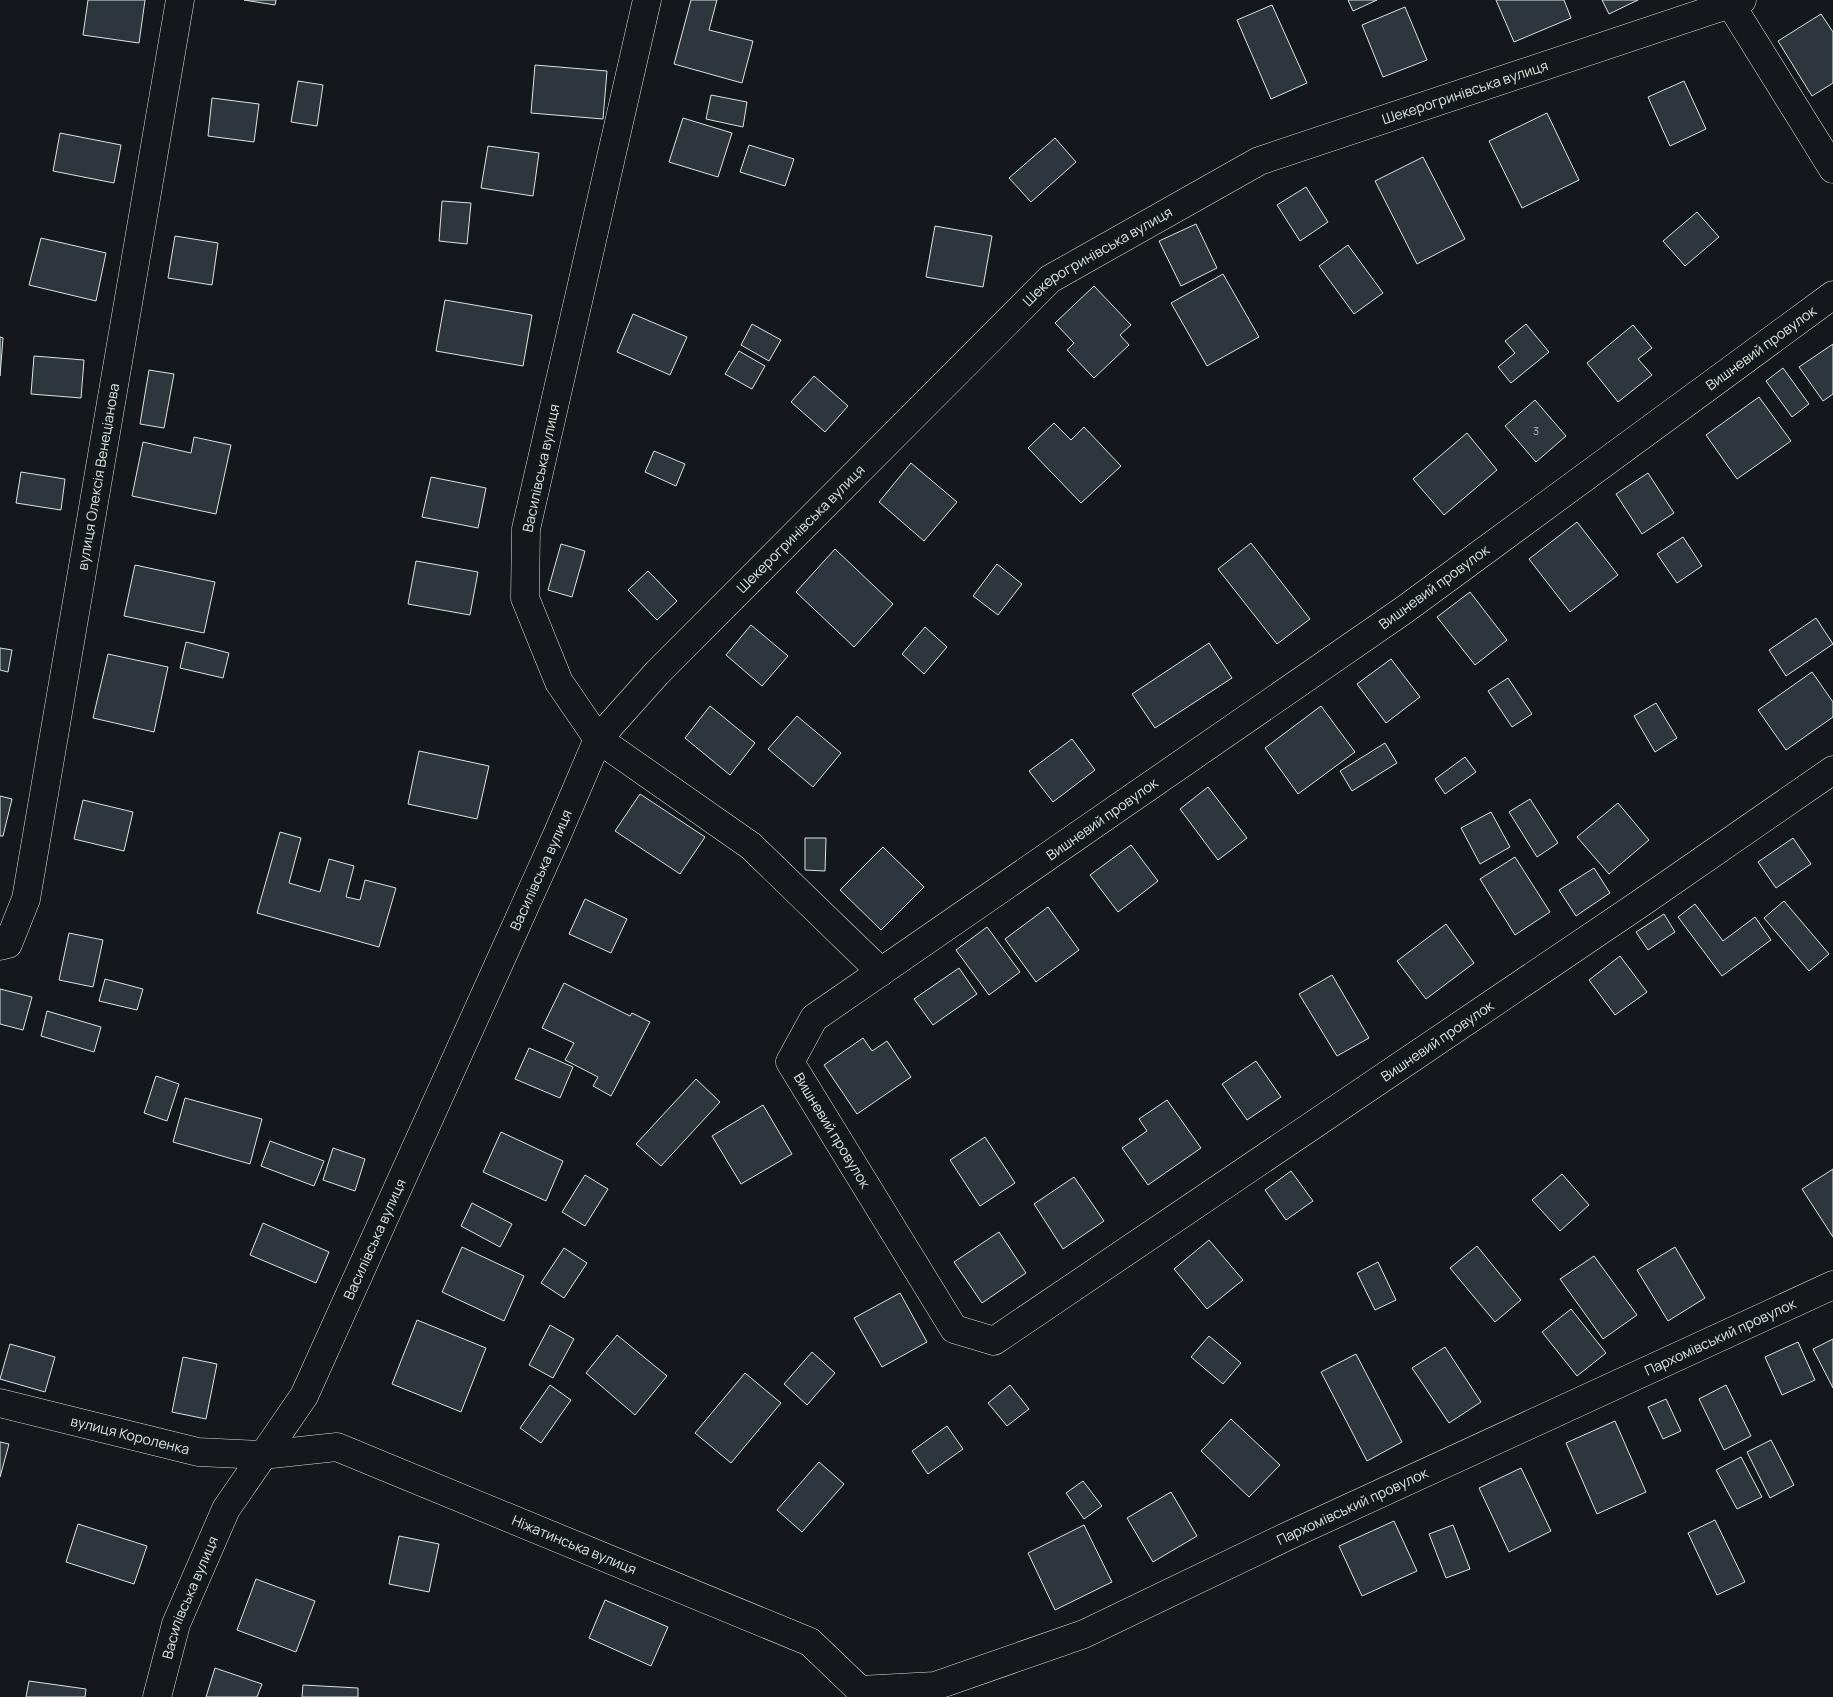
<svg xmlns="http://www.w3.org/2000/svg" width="1833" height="1697" viewBox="0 0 1833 1697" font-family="Manrope,sans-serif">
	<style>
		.building { fill: #2c363c; stroke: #d8e6dc }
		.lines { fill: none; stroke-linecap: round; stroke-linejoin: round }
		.street-casing { stroke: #d8e6dc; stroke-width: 29 }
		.secondary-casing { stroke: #d8e6dc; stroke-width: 29 }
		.street { stroke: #14181c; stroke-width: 28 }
		.secondary { stroke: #14181c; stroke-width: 28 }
		.labels { text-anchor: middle; stroke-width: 4; stroke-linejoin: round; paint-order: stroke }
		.number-label { font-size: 11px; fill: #adbab4 }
		.street-label { font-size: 14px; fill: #d8e6dc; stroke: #14181c }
	</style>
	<rect width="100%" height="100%" fill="#14181c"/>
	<g class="building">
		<polygon points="88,0 145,0 139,43 83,35"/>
		<polygon points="244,0 276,0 275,5"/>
		<polygon points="691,0 717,0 709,30 753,41 742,83 674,64"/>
		<polygon points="1348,0 1377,0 1353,11"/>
		<polygon points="1496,0 1564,0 1571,18 1514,42"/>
		<polygon points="1602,0 1638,0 1609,14"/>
		<polygon points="1272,5 1307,83 1271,99 1237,20"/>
		<polygon points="1405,7 1427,60 1383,77 1362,25"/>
		<polygon points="1821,14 1833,32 1833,83 1812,96 1778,41"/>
		<polygon points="535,65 607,71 603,119 531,113"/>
		<polygon points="298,81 323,85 317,126 291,122"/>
		<polygon points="1684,81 1706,129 1670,146 1648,97"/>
		<polygon points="711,95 747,102 743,127 706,119"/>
		<polygon points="212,98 259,104 254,142 208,136"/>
		<polygon points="1547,113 1579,180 1522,208 1489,141"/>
		<polygon points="683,118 732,133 718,177 669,162"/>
		<polygon points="60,133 121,145 114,183 53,171"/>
		<polygon points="1055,138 1076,162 1031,202 1009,178"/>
		<polygon points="749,145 794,159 785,186 740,172"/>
		<polygon points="488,146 539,153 533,196 481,188"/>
		<polygon points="1423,157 1465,239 1417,264 1375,181"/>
		<polygon points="1306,187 1328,222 1300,241 1277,205"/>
		<polygon points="442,201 471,203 467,244 439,241"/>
		<polygon points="1697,212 1719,237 1685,266 1663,241"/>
		<polygon points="1196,224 1217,268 1181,286 1159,241"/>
		<polygon points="935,226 992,236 983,287 926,277"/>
		<polygon points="175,236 218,243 212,285 168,278"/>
		<polygon points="41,238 106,253 96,301 29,285"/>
		<polygon points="1348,245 1383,293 1354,314 1319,266"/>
		<polygon points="1223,274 1259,337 1207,366 1171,303"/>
		<polygon points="1094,286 1131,325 1120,335 1129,345 1094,378 1067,350 1074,343 1055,323"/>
		<polygon points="445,300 532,315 523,366 436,351"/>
		<polygon points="633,314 687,337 670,375 617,352"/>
		<polygon points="752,324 781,340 769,361 741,345"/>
		<polygon points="1526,324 1549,352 1511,383 1498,367 1515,353 1505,341"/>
		<polygon points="1633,325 1652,348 1638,359 1652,375 1618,402 1587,363"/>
		<polygon points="0,337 3,338 0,376"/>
		<polygon points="1833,344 1833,394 1823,401 1799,367"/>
		<polygon points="739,351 765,366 752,389 725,374"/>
		<polygon points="34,356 84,360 81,398 31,394"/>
		<polygon points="1783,368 1809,404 1792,417 1766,381"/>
		<polygon points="149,370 174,374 164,428 140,424"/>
		<polygon points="814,376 848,406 825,432 791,402"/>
		<polygon points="1759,397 1791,441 1737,479 1706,435"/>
		<polygon points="1535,400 1566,436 1536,462 1505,426"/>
		<polygon points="1054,423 1071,440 1084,427 1121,466 1081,503 1028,448"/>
		<polygon points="1467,433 1497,470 1444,515 1413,479"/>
		<polygon points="194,437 231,445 216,514 132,496 143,442 191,453"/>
		<polygon points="654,451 685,464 676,486 645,472"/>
		<polygon points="911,463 957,502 924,541 879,502"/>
		<polygon points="21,472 65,479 61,510 16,503"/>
		<polygon points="1648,473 1674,513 1642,534 1616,494"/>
		<polygon points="431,477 486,488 478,528 422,517"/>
		<polygon points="1577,522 1618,575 1570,612 1529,559"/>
		<polygon points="1683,537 1702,566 1677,583 1657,554"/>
		<polygon points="1251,543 1310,619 1277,644 1218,569"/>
		<polygon points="561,544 585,551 572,597 548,590"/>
		<polygon points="835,549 893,604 854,647 796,592"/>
		<polygon points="416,561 478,572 470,615 408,604"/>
		<polygon points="997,564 1022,584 998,615 973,596"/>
		<polygon points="135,565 215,582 204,633 124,616"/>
		<polygon points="648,571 677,601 657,620 628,590"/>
		<polygon points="1470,592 1507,640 1475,665 1437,617"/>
		<polygon points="1816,618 1833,644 1786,676 1769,650"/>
		<polygon points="751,625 788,656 762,686 726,655"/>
		<polygon points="925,627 947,647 924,674 902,654"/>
		<polygon points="186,642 229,653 223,678 180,668"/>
		<polygon points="1209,643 1232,678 1155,728 1132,694"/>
		<polygon points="0,648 12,650 8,672 0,670"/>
		<polygon points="108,654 168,667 154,732 93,718"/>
		<polygon points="1391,659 1420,697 1386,723 1357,684"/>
		<polygon points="1812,672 1833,702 1833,717 1786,750 1758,710"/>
		<polygon points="1508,678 1532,714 1512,727 1488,691"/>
		<polygon points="1656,703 1677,738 1655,752 1634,716"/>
		<polygon points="710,706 755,743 730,775 685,738"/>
		<polygon points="1321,706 1355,752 1298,794 1265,748"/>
		<polygon points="797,716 841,753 813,787 768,749"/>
		<polygon points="1072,739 1095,770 1053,802 1029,771"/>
		<polygon points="1385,743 1397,763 1352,791 1340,771"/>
		<polygon points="419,751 489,766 477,819 408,804"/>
		<polygon points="1465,757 1476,772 1445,794 1435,779"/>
		<polygon points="1208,787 1247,838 1218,860 1180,809"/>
		<polygon points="640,794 705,837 680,874 615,831"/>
		<polygon points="0,796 12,799 3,836 0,836"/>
		<polygon points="1530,799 1558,843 1537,857 1509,812"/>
		<polygon points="83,800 133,812 124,851 74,839"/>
		<polygon points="1618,803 1649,840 1609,874 1577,837"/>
		<polygon points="1491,812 1510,847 1480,864 1461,828"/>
		<polygon points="280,832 301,838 289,883 320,892 329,859 354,866 346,897 360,900 365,880 396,888 379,947 257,913"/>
		<polygon points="805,838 826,838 825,871 805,870"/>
		<polygon points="1793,838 1811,864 1776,888 1758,862"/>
		<polygon points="1131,845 1158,881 1118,912 1090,875"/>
		<polygon points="883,847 924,887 881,930 840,890"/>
		<polygon points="1515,857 1550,912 1515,935 1480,879"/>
		<polygon points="1594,868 1610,893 1576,916 1559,890"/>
		<polygon points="585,899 627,919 611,953 569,934"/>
		<polygon points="1784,901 1829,954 1809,971 1764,918"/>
		<polygon points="1695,904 1723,941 1755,917 1771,940 1722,976 1678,917"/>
		<polygon points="1048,907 1079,950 1036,982 1005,939"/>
		<polygon points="1664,914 1675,932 1648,950 1636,932"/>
		<polygon points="1446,924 1474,963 1426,999 1397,961"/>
		<polygon points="987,927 1020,972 989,995 956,950"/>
		<polygon points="69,933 103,940 93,987 59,980"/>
		<polygon points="1620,956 1647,992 1615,1015 1589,980"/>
		<polygon points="959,968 977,994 933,1025 914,999"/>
		<polygon points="1332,975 1369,1038 1337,1056 1299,994"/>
		<polygon points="105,979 143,989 137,1010 99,1001"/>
		<polygon points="564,983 630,1016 632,1013 650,1022 611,1096 593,1086 598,1077 565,1060 574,1043 542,1028"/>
		<polygon points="0,989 32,997 23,1030 0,1024"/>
		<polygon points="47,1011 101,1027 94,1052 41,1036"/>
		<polygon points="863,1038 872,1051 887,1041 911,1077 857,1114 824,1065"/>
		<polygon points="529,1048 573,1067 560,1098 515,1079"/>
		<polygon points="1256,1061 1281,1097 1247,1120 1222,1084"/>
		<polygon points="156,1076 179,1084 167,1121 144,1113"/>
		<polygon points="696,1079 720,1102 661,1166 636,1144"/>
		<polygon points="185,1098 262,1119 250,1164 173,1142"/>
		<polygon points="1167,1100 1201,1148 1148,1185 1122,1148 1147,1131 1139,1119"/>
		<polygon points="763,1105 792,1154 741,1184 712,1136"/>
		<polygon points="501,1132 563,1161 546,1201 483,1172"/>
		<polygon points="985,1137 1015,1183 980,1206 950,1160"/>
		<polygon points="270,1141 324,1161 314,1186 261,1166"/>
		<polygon points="333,1148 365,1159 355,1191 323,1180"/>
		<polygon points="1833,1169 1833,1237 1802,1189"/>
		<polygon points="1291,1171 1313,1201 1286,1220 1265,1190"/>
		<polygon points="1562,1174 1589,1205 1560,1231 1532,1200"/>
		<polygon points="585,1175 608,1189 585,1226 562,1212"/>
		<polygon points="1074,1177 1104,1221 1063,1249 1034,1204"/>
		<polygon points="472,1203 512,1224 500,1247 461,1226"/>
		<polygon points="263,1223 329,1252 316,1283 250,1255"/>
		<polygon points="999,1232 1026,1273 982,1303 954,1262"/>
		<polygon points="1209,1240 1243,1280 1207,1309 1174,1269"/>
		<polygon points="1477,1246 1521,1300 1495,1322 1450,1268"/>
		<polygon points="462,1247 524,1276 504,1321 442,1292"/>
		<polygon points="1675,1247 1705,1298 1668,1321 1637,1270"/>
		<polygon points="564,1248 587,1263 564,1298 541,1283"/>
		<polygon points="1594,1256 1637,1315 1603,1339 1560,1279"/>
		<polygon points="1378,1262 1396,1300 1375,1310 1357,1273"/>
		<polygon points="900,1293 927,1342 882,1367 854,1318"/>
		<polygon points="1571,1309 1606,1353 1577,1376 1542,1332"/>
		<polygon points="417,1320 486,1348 461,1412 392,1384"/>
		<polygon points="550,1325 574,1339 553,1378 529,1365"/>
		<polygon points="617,1335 667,1376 635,1415 586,1373"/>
		<polygon points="1209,1336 1241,1363 1223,1384 1191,1357"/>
		<polygon points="1833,1339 1833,1388 1813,1349"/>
		<polygon points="1798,1342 1815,1380 1782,1395 1765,1357"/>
		<polygon points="10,1344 55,1357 45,1392 0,1379"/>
		<polygon points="1445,1347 1481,1402 1449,1423 1412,1368"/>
		<polygon points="812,1352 835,1373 807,1405 784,1384"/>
		<polygon points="1356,1354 1402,1442 1367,1461 1321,1372"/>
		<polygon points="183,1357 217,1364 206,1419 172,1412"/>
		<polygon points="745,1373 781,1403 731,1463 695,1433"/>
		<polygon points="550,1385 571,1400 541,1443 520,1428"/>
		<polygon points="1010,1385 1029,1409 1007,1426 988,1403"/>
		<polygon points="1726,1385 1751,1436 1724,1450 1699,1399"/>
		<polygon points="1666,1399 1681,1431 1663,1439 1648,1407"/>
		<polygon points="1231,1419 1280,1465 1249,1497 1201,1451"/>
		<polygon points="1615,1421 1646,1492 1597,1514 1566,1443"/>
		<polygon points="947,1426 963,1449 928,1474 912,1451"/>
		<polygon points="1771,1440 1794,1485 1770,1498 1747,1452"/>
		<polygon points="0,1442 9,1444 0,1477"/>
		<polygon points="1741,1457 1762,1497 1737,1509 1716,1470"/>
		<polygon points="819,1462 844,1484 802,1532 777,1510"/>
		<polygon points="1521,1468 1551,1531 1509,1552 1479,1488"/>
		<polygon points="1083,1481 1102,1506 1084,1519 1066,1493"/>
		<polygon points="1171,1492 1197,1536 1153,1562 1127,1518"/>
		<polygon points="1715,1520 1745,1582 1717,1595 1688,1533"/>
		<polygon points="1394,1521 1417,1571 1362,1596 1339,1546"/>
		<polygon points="78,1524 147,1546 134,1584 66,1562"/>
		<polygon points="1084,1525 1112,1582 1055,1610 1028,1553"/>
		<polygon points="1453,1525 1470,1569 1446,1578 1429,1534"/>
		<polygon points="399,1536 439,1544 429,1592 389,1584"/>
		<polygon points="256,1579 315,1601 296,1652 237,1630"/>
		<polygon points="605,1600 668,1627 651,1666 589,1638"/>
		<polygon points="215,1668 262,1684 257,1697 206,1697"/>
		<polygon points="29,1681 86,1689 85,1697 26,1697"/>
		<polygon points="303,1685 358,1688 358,1697 302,1697"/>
	</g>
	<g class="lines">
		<g class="street-casing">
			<g id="street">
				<polyline points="647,0 526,529 525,598 559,682 598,739 751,846 881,972"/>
				<polyline points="1728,0 1833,169"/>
				<path id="s1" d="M 1833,295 L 1404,610 L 814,1018 L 790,1062 L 954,1329 L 994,1341 L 1641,903 L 1833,770"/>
				<path id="s2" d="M 0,946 L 8,944 L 26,899 L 180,0"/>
				<path id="s3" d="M 0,1403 L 198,1452 L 262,1455 L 337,1447 L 810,1642 L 860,1690 L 864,1697"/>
				<path id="s4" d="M 860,1690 L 935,1686 L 1084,1634 L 1292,1534 L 1833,1285"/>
			</g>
		</g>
		<g class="secondary-casing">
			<g id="secondary">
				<path id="s5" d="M 157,1697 L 176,1624 L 226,1509 L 304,1396 L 557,835 L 598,739 L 657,673 L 1050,279 L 1259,161 L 1742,0"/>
			</g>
		</g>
		<use href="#street" class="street"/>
		<use href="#secondary" class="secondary"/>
	</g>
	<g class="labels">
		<g class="number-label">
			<text x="1536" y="435">3</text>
		</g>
		<g class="street-label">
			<text dy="5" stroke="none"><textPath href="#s5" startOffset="2160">Шекерогринівська вулиця</textPath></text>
			<text dy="5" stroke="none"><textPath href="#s5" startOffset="1755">Шекерогринівська вулиця</textPath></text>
			<text transform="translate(1761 348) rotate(-36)" y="5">Вишневий провулок</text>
			<text transform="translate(541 468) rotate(-78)" y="5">Василівська вулиця</text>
			<text dy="5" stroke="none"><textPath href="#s2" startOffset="485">вулиця Олексія Венеціанова</textPath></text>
			<text dy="5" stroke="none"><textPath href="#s5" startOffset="1350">Шекерогринівська вулиця</textPath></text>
			<text transform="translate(1434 587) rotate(-36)" y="5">Вишневий провулок</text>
			<text transform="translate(1102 819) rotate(-35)" y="5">Вишневий провулок</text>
			<text dy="5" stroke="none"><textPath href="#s5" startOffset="915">Василівська вулиця</textPath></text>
			<text dy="5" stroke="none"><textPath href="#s1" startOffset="2190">Вишневий провулок</textPath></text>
			<text dy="5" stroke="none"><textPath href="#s1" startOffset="1380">Вишневий провулок</textPath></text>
			<text dy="5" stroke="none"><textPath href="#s5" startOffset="510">Василівська вулиця</textPath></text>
			<text dy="5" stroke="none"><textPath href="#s4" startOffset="935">Пархомівський провулок</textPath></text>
			<text dy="5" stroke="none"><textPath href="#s3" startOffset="134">вулиця Короленка</textPath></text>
			<text dy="5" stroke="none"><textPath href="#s4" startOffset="530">Пархомівський провулок</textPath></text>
			<text dy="5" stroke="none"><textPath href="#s3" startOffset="600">Ніжатинська вулиця</textPath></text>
			<text dy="5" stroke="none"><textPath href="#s5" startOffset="105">Василівська вулиця</textPath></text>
		</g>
	</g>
</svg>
